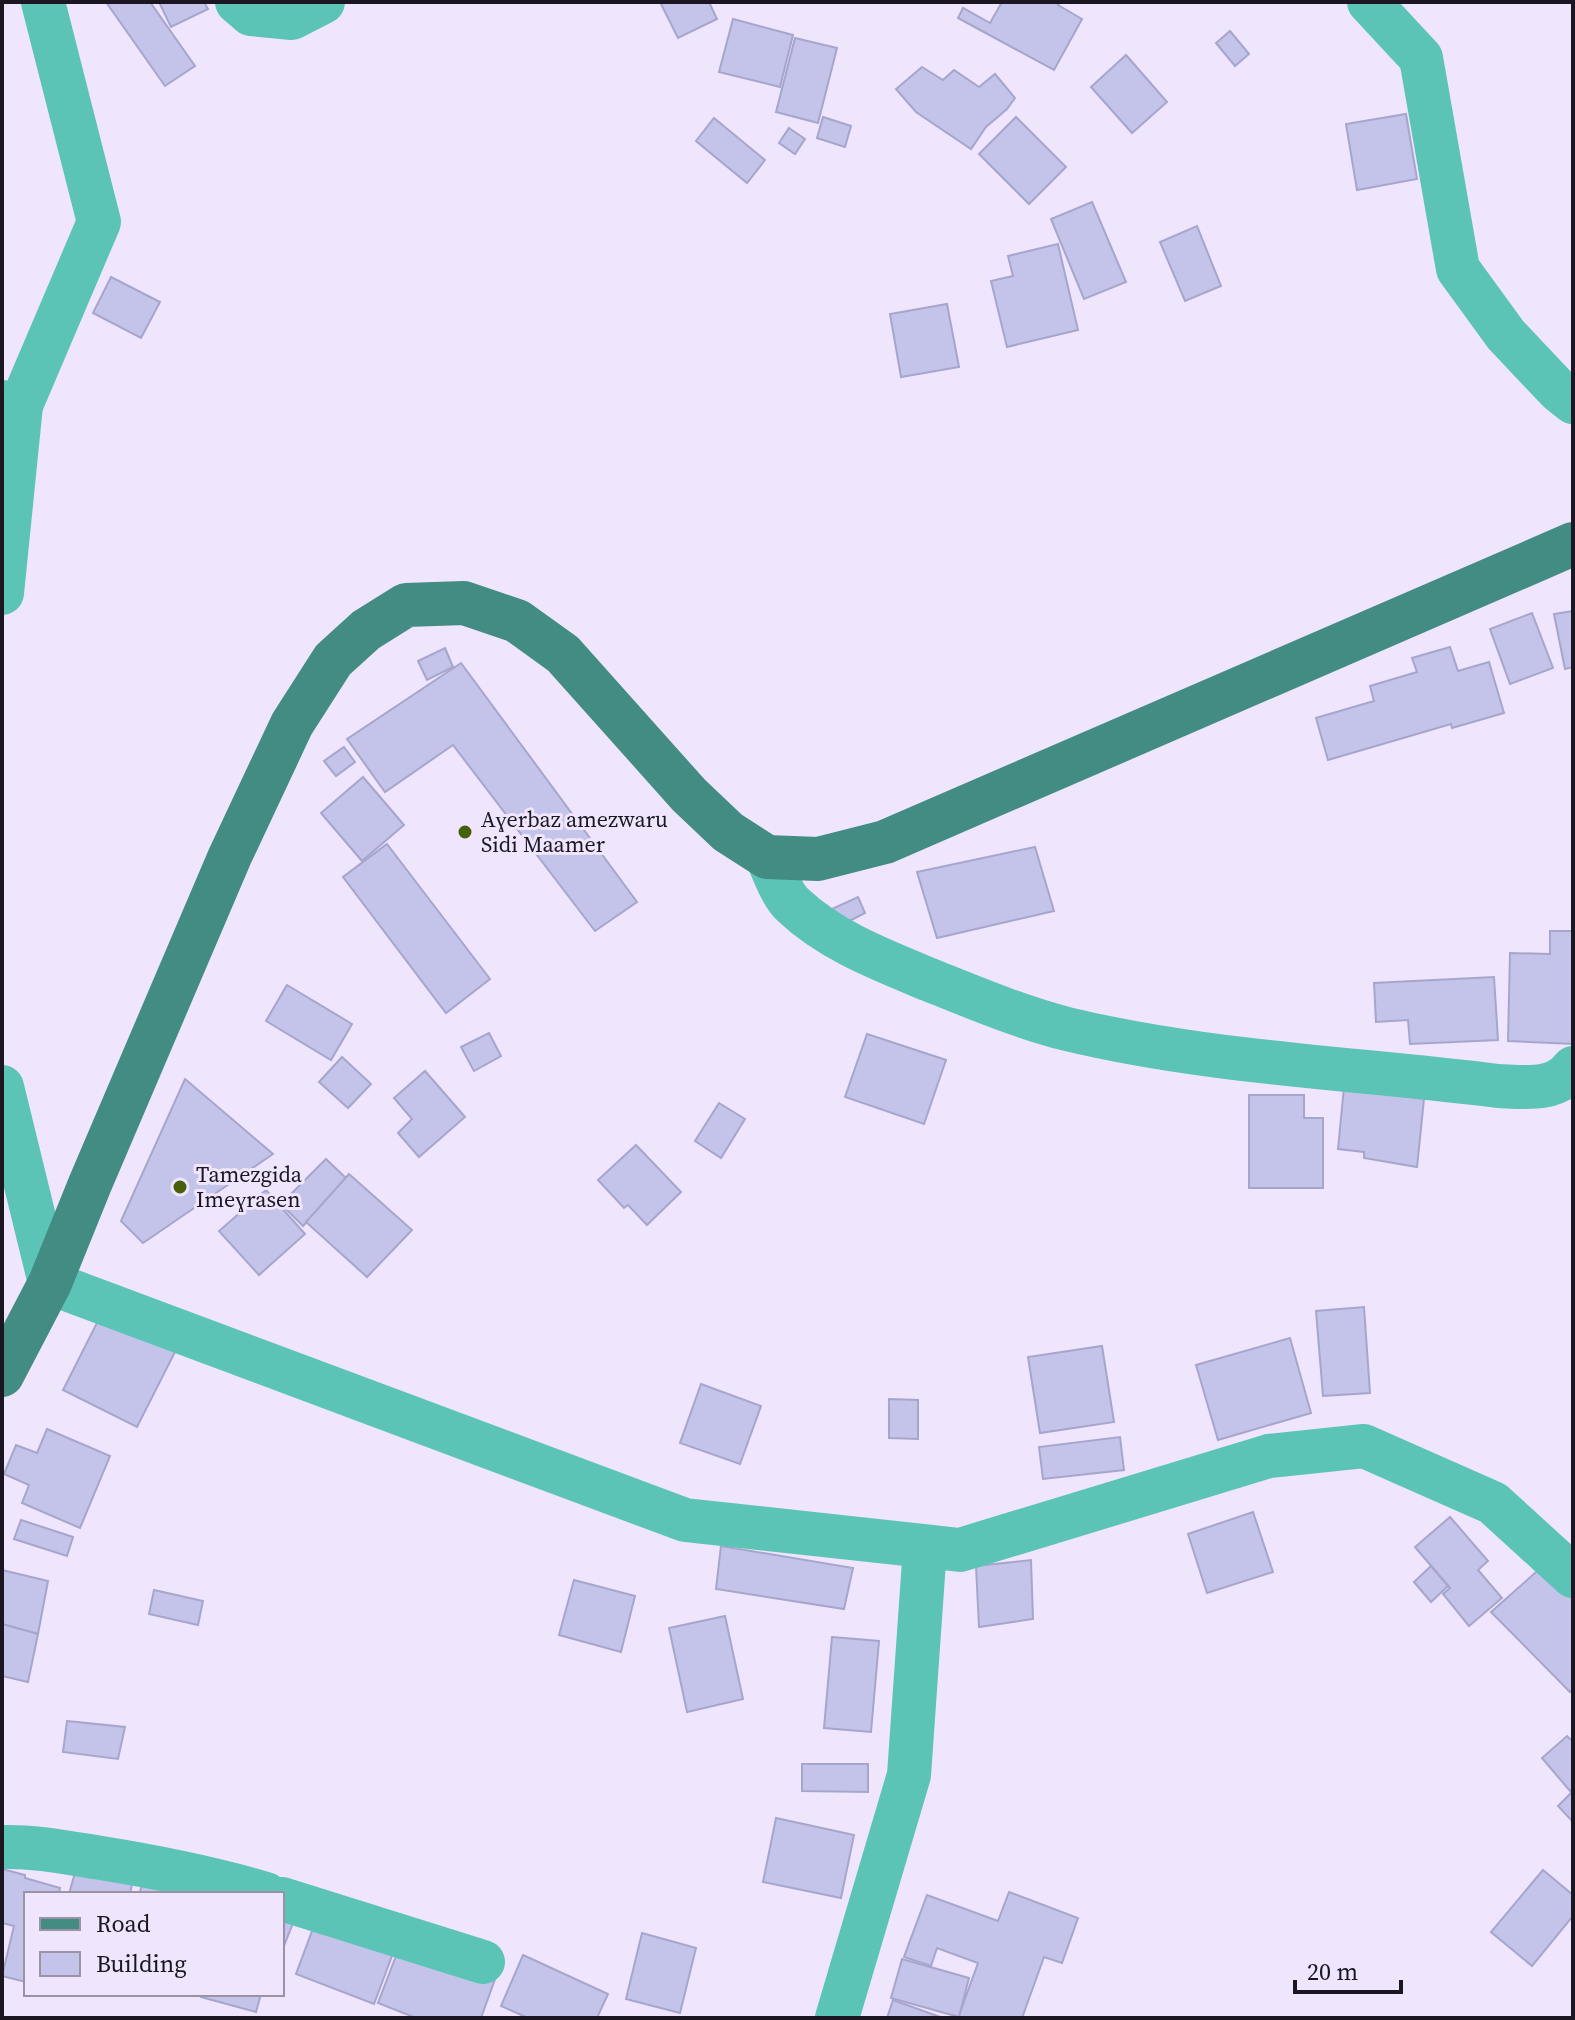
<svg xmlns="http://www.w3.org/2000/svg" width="1575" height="2020" viewBox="0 0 1575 2020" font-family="'Source Serif 4',serif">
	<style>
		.building { fill: #c4c4eb; stroke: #a6a6cc; stroke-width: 2 }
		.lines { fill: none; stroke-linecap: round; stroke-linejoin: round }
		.minor { stroke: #5bc4b7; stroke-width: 44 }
		.major { stroke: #428c83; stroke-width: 44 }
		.poi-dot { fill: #485f0a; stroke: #efe5fc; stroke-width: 3 }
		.labels { text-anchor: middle; stroke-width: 6; stroke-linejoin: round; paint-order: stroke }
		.poi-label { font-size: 22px; fill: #1c1623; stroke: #efe5fc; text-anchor: start }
	</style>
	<rect width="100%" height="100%" fill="#efe5fc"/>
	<g class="building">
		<polygon points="106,2 150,2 195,66 165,86"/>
		<polygon points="159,2 204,2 208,9 171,27"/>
		<polygon points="660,2 709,2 717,19 678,38"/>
		<polygon points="1002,2 1060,2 1058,5 1082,19 1054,70 958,18 963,8 990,23"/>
		<polygon points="733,19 793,35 780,87 719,72"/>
		<polygon points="1230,31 1249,54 1235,66 1216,43"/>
		<polygon points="795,38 837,48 818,123 776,112"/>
		<polygon points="1126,55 1167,102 1132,133 1091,87"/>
		<polygon points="922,67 943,80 954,70 979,87 995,74 1015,98 1007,109 986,127 971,149 916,112 896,89"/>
		<polygon points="1406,114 1417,179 1357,190 1346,124"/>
		<polygon points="823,117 851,126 845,147 817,138"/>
		<polygon points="1016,117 1066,167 1029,204 979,154"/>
		<polygon points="714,118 765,160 747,183 696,141"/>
		<polygon points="789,128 805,139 795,154 779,143"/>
		<polygon points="1092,202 1126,282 1084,299 1051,219"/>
		<polygon points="1197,226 1221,286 1185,301 1160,242"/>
		<polygon points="1058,244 1078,330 1007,347 991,281 1013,276 1008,256"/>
		<polygon points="111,277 160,302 141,338 93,313"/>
		<polygon points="947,304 959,367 901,377 890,314"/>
		<polygon points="1573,611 1573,667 1565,669 1554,614"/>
		<polygon points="1532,613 1553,668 1510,684 1490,629"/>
		<polygon points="1450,647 1458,671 1489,662 1504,713 1452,728 1451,724 1328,760 1316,718 1374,701 1370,686 1417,672 1412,658"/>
		<polygon points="445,648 453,667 427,680 418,661"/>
		<polygon points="461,663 637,902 595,931 453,745 385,792 347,739"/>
		<polygon points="344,747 355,762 336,776 324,761"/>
		<polygon points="363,777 404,825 362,861 321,813"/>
		<polygon points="387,844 490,979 446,1013 343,877"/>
		<polygon points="1035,847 1054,911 937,938 917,872"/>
		<polygon points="858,897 865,913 840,926 832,909"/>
		<polygon points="1550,931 1573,931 1573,1044 1508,1041 1510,953 1550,954"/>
		<polygon points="1494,977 1498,1040 1410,1044 1408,1020 1376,1022 1374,983"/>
		<polygon points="287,985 352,1024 331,1060 266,1021"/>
		<polygon points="489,1033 501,1056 474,1071 461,1047"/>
		<polygon points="867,1034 946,1060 924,1124 845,1097"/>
		<polygon points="342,1057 371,1084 348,1108 319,1082"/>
		<polygon points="425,1071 465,1117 419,1157 398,1133 412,1119 394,1098"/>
		<polygon points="185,1079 273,1154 143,1243 121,1221"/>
		<polygon points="1344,1087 1424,1099 1417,1167 1364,1158 1364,1152 1338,1149"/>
		<polygon points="1249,1095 1304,1095 1304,1118 1323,1118 1323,1188 1249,1188"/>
		<polygon points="719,1103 745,1119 721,1158 695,1141"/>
		<polygon points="636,1145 681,1192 647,1225 628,1205 624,1208 598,1180"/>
		<polygon points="326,1159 348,1180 303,1226 281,1204"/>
		<polygon points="349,1174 412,1230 367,1277 306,1222"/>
		<polygon points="266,1190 305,1234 259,1275 219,1231"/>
		<polygon points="1364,1307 1370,1393 1323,1396 1316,1311"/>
		<polygon points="103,1311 177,1348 137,1427 63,1390"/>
		<polygon points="1290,1338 1311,1413 1218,1440 1196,1365"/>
		<polygon points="1102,1346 1114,1422 1040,1433 1028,1357"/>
		<polygon points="701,1384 761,1406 740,1464 680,1443"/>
		<polygon points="889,1399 918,1400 918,1439 889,1438"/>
		<polygon points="47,1429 110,1456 80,1528 22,1503 29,1485 4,1474 16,1445 37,1453"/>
		<polygon points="1120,1437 1124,1470 1043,1479 1039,1447"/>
		<polygon points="1253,1512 1273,1572 1207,1593 1188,1534"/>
		<polygon points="1450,1517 1488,1561 1478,1570 1502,1598 1469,1626 1443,1594 1450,1588 1415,1547"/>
		<polygon points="21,1520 73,1537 67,1556 14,1539"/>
		<polygon points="721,1546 853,1568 844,1609 716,1589"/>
		<polygon points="1031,1560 1033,1619 979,1627 976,1566"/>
		<polygon points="1544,1565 1573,1599 1573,1689 1570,1692 1491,1612"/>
		<polygon points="1431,1566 1448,1586 1431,1602 1414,1582"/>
		<polygon points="2,1570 48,1581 38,1634 2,1624"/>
		<polygon points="574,1580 635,1596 621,1652 559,1635"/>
		<polygon points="154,1590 203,1601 198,1625 149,1614"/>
		<polygon points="725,1616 743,1699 687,1712 669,1628"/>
		<polygon points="2,1624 38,1634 28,1682 2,1676"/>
		<polygon points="832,1637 879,1641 871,1732 824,1728"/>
		<polygon points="67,1721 125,1727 118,1759 63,1752"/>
		<polygon points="1567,1736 1573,1742 1573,1788 1570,1791 1542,1758"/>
		<polygon points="802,1764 868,1764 868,1792 802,1791"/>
		<polygon points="1573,1791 1573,1822 1558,1806"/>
		<polygon points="776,1818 854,1835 841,1898 763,1882"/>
		<polygon points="2,1869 25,1875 25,1878 60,1888 59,1894 26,1894 26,1982 2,1976 14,1926 2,1923"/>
		<polygon points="76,1869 132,1884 130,1894 69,1894"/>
		<polygon points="1543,1870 1573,1895 1573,1916 1532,1966 1491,1932"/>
		<polygon points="145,1877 191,1894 139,1894"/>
		<polygon points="1009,1892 1078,1918 1062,1963 1044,1957 1022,2018 958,2018 978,1963 937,1948 931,1966 904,1957 927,1895 998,1921"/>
		<polygon points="282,1913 295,1918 282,1951"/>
		<polygon points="318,1915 396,1945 374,2004 296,1974"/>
		<polygon points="642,1933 696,1948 680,2013 626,1999"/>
		<polygon points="401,1943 495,1979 481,2018 416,2018 378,2003"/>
		<polygon points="523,1955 608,1994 597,2018 528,2018 501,2006"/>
		<polygon points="902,1959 969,1978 959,2017 891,1998"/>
		<polygon points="202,1994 261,1994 256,2012 201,1997"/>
		<polygon points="893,2000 943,2018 887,2018"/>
	</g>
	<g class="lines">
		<g class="minor">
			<polyline points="237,2 251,14 292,18 323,2"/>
			<polyline points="1369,2 1421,58 1458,269 1506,335 1558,390 1573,402"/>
			<polyline points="2,402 21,405 2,593"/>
			<polyline points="21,405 99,222 43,2"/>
			<path d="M 767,857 C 774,872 781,894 793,905 C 831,941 882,960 930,980 C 975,998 1020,1017 1067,1029 C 1208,1063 1355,1068 1498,1086 C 1525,1087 1556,1092 1573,1068"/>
			<polyline points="2,1087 50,1283 685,1520 960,1550 1269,1456 1364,1446 1493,1503 1573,1576"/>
			<path d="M 2,1847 C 35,1846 69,1853 101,1858 C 157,1867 212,1878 266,1894"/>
			<polyline points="282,1899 483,1962"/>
			<polyline points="837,2018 909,1775 925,1547"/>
		</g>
		<polyline class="major" points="2,1375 50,1283 90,1184 230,856 292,724 333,660 366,630 406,605 464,603 517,621 563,654 689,795 728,832 767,857 818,859 885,842 1573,544"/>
	</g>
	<g class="poi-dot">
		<circle cx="465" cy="832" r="8"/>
		<circle cx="180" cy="1187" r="8"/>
	</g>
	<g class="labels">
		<g class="poi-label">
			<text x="481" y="827">Aɣerbaz amezwaru<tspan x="481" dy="25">Sidi Maamer</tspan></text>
			<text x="196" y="1182">Tamezgida<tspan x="196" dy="25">Imeɣrasen</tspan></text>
		</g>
	</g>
	<rect width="1575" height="2020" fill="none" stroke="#1c1623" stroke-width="8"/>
	<rect x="24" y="1892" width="260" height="104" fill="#efe5fc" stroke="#9b92a5" stroke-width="2"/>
	<rect x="40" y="1918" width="40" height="12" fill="#428c83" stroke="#9b92a5" stroke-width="2"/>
	<text x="96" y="1932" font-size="24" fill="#1c1623">Road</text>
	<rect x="40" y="1952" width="40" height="24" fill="#c4c4eb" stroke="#9b92a5" stroke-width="2"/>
	<text x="96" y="1972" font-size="24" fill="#1c1623">Building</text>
	<path d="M1295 1980v12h106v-12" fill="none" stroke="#1c1623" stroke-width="4"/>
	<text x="1307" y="1980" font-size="24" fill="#1c1623" stroke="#efe5fc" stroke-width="6" paint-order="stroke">20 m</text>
</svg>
